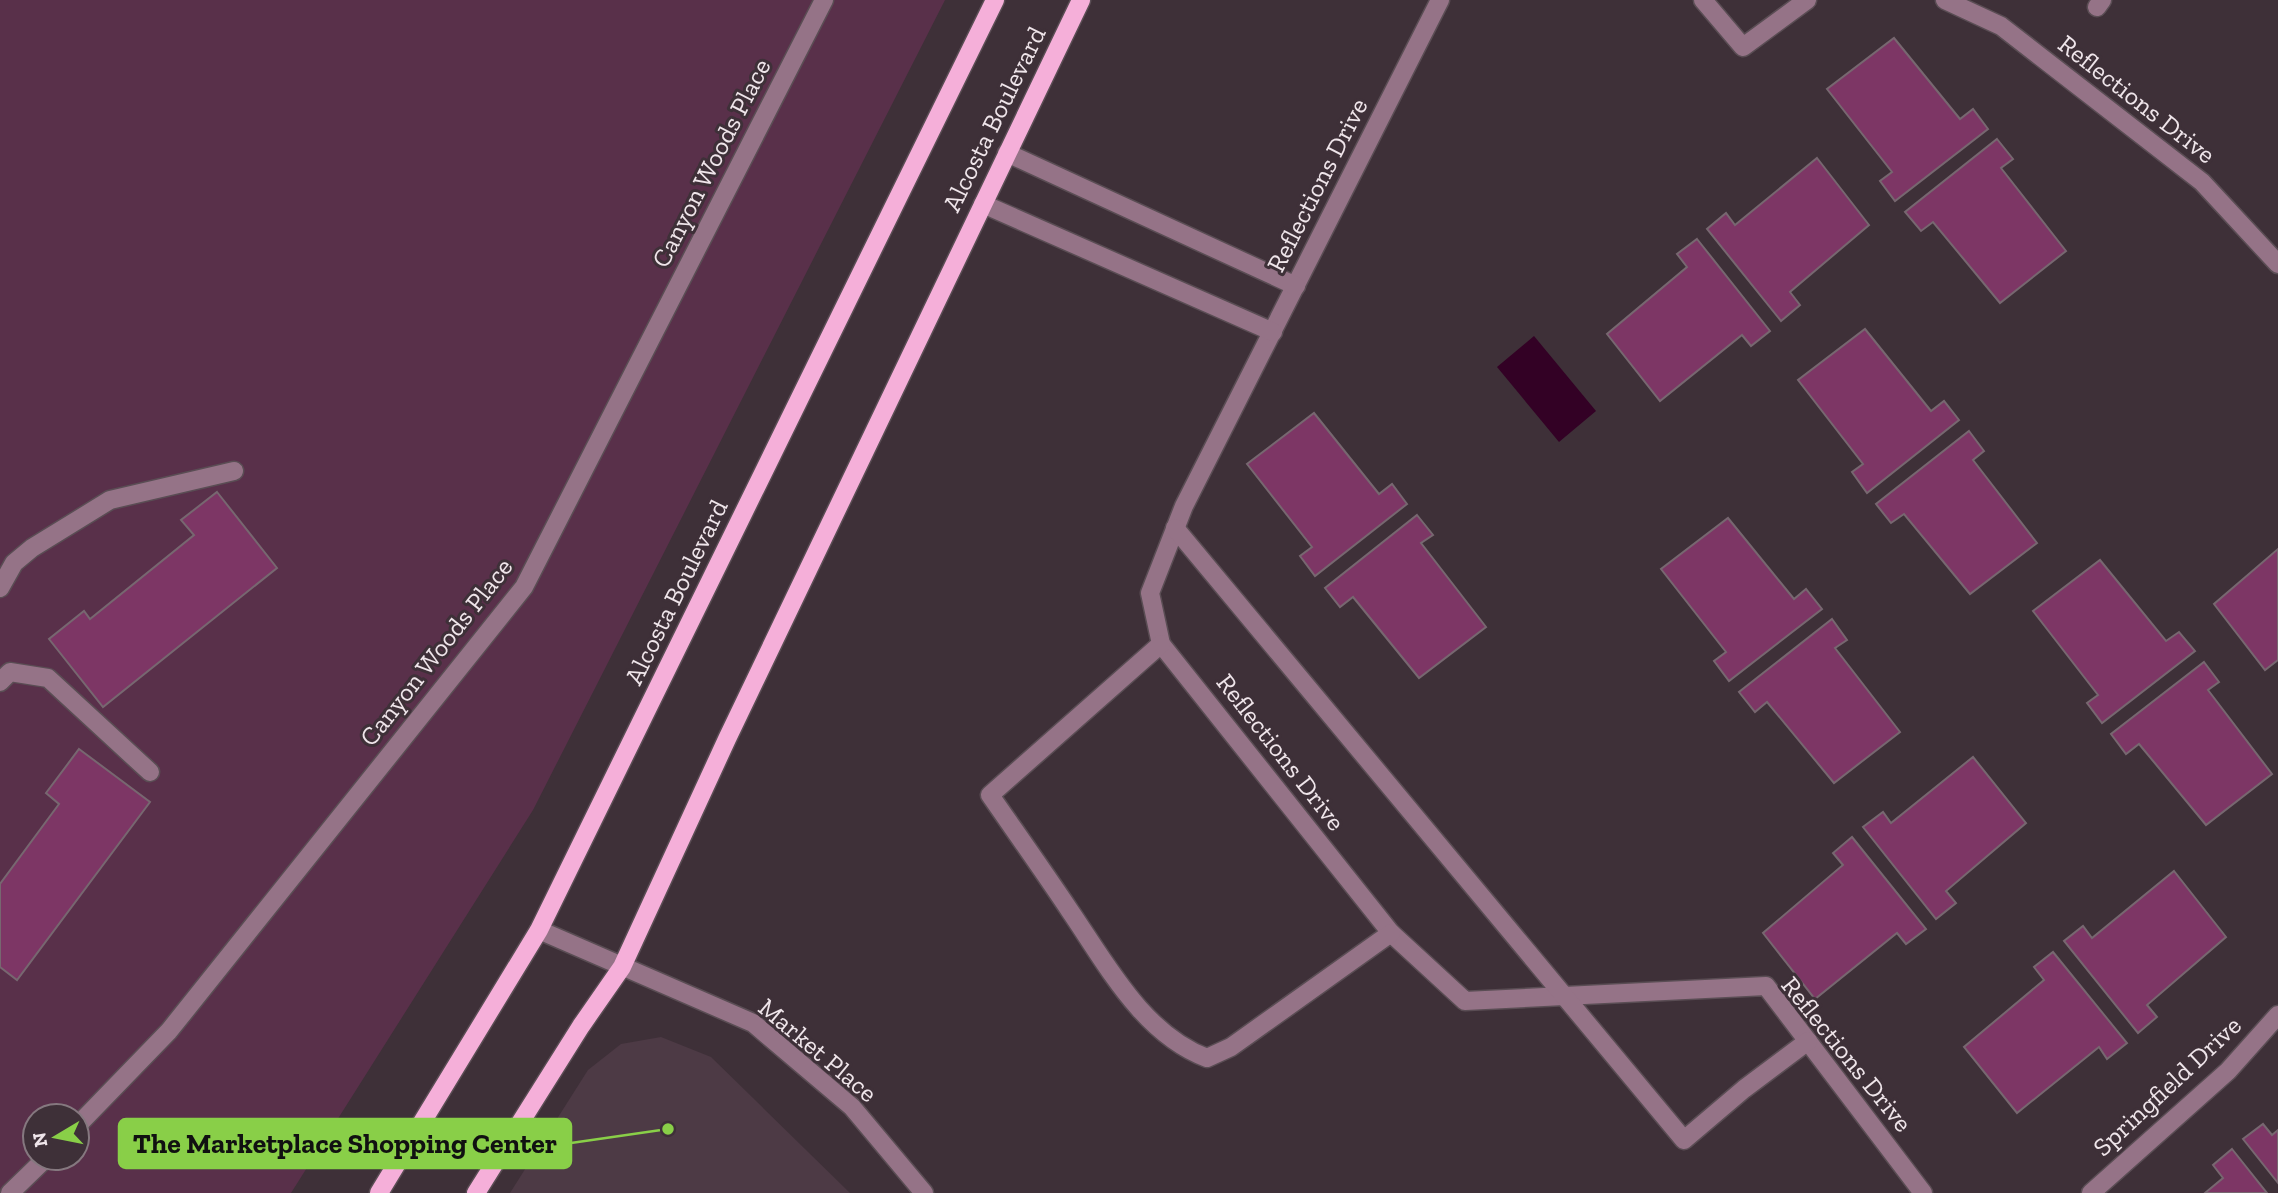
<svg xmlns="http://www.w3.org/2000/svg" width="2278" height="1193" viewBox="0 0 2278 1193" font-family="'Zilla Slab',serif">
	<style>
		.built { fill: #4d3a45 }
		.green { fill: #59304a; fill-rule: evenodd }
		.water { fill: #330125 }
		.building { fill: #7d3665; stroke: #776770; stroke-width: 2 }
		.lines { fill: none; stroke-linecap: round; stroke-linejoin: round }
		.minor-casing { stroke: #5a4d54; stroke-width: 21 }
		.major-casing { stroke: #5a4d54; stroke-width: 21 }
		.minor { stroke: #957387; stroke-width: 18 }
		.major { stroke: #f5afd9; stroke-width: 18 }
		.labels { text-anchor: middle; stroke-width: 6; stroke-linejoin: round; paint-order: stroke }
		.street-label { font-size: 26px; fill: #efe5ea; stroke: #3e3038 }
		.leader { fill: none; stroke: #89cf48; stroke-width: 2.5 }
		.callout-dot { fill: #89cf48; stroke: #3e3038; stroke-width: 2.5 }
		.callout { fill: #89cf48; stroke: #89cf48; stroke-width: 2.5 }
		.callout-label { font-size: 28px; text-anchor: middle; font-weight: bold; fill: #111 }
	</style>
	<rect width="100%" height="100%" fill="#3e3038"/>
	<polygon class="built" points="661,1037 711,1057 850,1193 510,1193 588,1070 621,1044"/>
	<path class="green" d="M 0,0 L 945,0 L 533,810 L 291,1193 L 0,1193 ZM 35,1116 L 77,1116 L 77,1158 L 35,1158 Z"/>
	<polygon class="water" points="1534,336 1596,411 1559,442 1497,367"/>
	<g class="building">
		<polygon points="1894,38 1960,119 1973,109 1988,129 1895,201 1880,181 1892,172 1827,89"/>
		<polygon points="1997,139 2013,159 2001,168 2066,251 2000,303 1933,222 1921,231 1905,212"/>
		<polygon points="1817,158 1869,225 1790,292 1800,305 1781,321 1707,229 1726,213 1735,225"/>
		<polygon points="1697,239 1770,331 1751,346 1742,335 1660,401 1607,334 1687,267 1677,254"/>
		<polygon points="1865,329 1931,411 1944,401 1959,420 1867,493 1852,472 1863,464 1798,380"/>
		<polygon points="1314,413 1379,494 1392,484 1407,504 1315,576 1300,556 1312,547 1247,464"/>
		<polygon points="1969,431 1984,451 1973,460 2037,543 1970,594 1904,514 1891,523 1876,504"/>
		<polygon points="217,492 277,568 103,707 49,639 84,611 90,619 194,535 181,520"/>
		<polygon points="1417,515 1433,535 1421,543 1486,627 1419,678 1353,597 1340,607 1325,588"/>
		<polygon points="1728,518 1794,599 1806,589 1822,609 1729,681 1714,661 1726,652 1661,569"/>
		<polygon points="2278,549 2278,660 2265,670 2214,604"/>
		<polygon points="2100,560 2166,641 2179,632 2195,651 2102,723 2087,703 2098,695 2033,611"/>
		<polygon points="1832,619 1847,640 1835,648 1900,732 1834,783 1767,702 1755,712 1739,692"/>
		<polygon points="2204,662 2219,682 2208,690 2272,774 2206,825 2139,744 2126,754 2111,734"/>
		<polygon points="79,749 150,802 17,980 0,967 0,884 59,804 46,793"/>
		<polygon points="1973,757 2026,823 1946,891 1956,903 1936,919 1863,827 1883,812 1891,823"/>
		<polygon points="1852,837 1926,929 1906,944 1897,933 1815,999 1763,933 1843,865 1833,853"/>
		<polygon points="2174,871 2226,937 2147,1005 2157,1017 2138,1033 2064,941 2083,926 2092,938"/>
		<polygon points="2053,952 2127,1043 2107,1059 2099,1047 2017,1113 1964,1047 2044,980 2034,967"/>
		<polygon points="2263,1124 2272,1135 2278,1130 2278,1183 2243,1139"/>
		<polygon points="2232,1149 2267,1193 2205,1193 2223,1178 2213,1165"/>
	</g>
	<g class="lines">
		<g class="minor-casing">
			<g id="minor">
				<polyline points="1440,0 1184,506 1150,593 1161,644 1391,933 1465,1001 1766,986 1923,1193"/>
				<polyline points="1703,0 1743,47 1807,0"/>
				<polyline points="1945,0 2001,26 2202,182 2278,264"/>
				<polyline points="2097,7 2102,0"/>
				<polyline points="1007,153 1296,286"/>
				<polyline points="983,204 1273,332"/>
				<polyline points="1175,528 1684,1140 1744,1089 1808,1041"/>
				<polyline points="0,588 14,563 32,548 110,500 234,471"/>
				<path d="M 1161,644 L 990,795 C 1017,834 1044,872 1070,911 C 1107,965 1143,1034 1207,1058 L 1231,1047 L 1391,933"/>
				<polyline points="0,682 10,672 48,678 150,772"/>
				<polyline points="539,930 753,1023 852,1107 924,1193"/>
				<polyline points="77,1126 169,1031 524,587 824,0"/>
				<polyline points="10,1193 46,1158"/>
				<polyline points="2091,1193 2228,1071 2278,1015"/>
			</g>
		</g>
		<g class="major-casing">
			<g id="major">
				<polyline points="379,1193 539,930 995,0"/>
				<polyline points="476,1193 581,1026 622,967 727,739 1081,0"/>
			</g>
		</g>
		<use href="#minor" class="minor"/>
		<use href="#major" class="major"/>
	</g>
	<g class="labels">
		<g class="street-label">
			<text transform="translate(2137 99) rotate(38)" y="9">Reflections Drive</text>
			<text transform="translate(994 119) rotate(-64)" y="9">Alcosta Boulevard</text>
			<text transform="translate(711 163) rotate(-63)" y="9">Canyon Woods Place</text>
			<text transform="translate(1317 185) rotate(-63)" y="9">Reflections Drive</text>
			<text transform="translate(676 592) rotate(-64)" y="9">Alcosta Boulevard</text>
			<text transform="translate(436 652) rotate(-52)" y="9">Canyon Woods Place</text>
			<text transform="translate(1281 752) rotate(52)" y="9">Reflections Drive</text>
			<text transform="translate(818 1050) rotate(40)" y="9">Market Place</text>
			<text transform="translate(1847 1054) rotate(51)" y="9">Reflections Drive</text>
			<text transform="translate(2167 1086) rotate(-43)" y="9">Springfield Drive</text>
		</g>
	</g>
	<path class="leader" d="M668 1129L571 1143"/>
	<circle class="callout-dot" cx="668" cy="1129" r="7"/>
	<rect class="callout" x="119" y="1119" width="452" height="49" rx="7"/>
	<g class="callout-label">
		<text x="345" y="1153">The Marketplace Shopping Center</text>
	</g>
	<g transform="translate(56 1137) rotate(260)"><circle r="33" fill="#3e3038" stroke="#85787f" stroke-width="2"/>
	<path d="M0-5L12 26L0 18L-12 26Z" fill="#89cf48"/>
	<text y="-10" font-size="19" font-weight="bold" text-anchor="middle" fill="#efe5ea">N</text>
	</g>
</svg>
